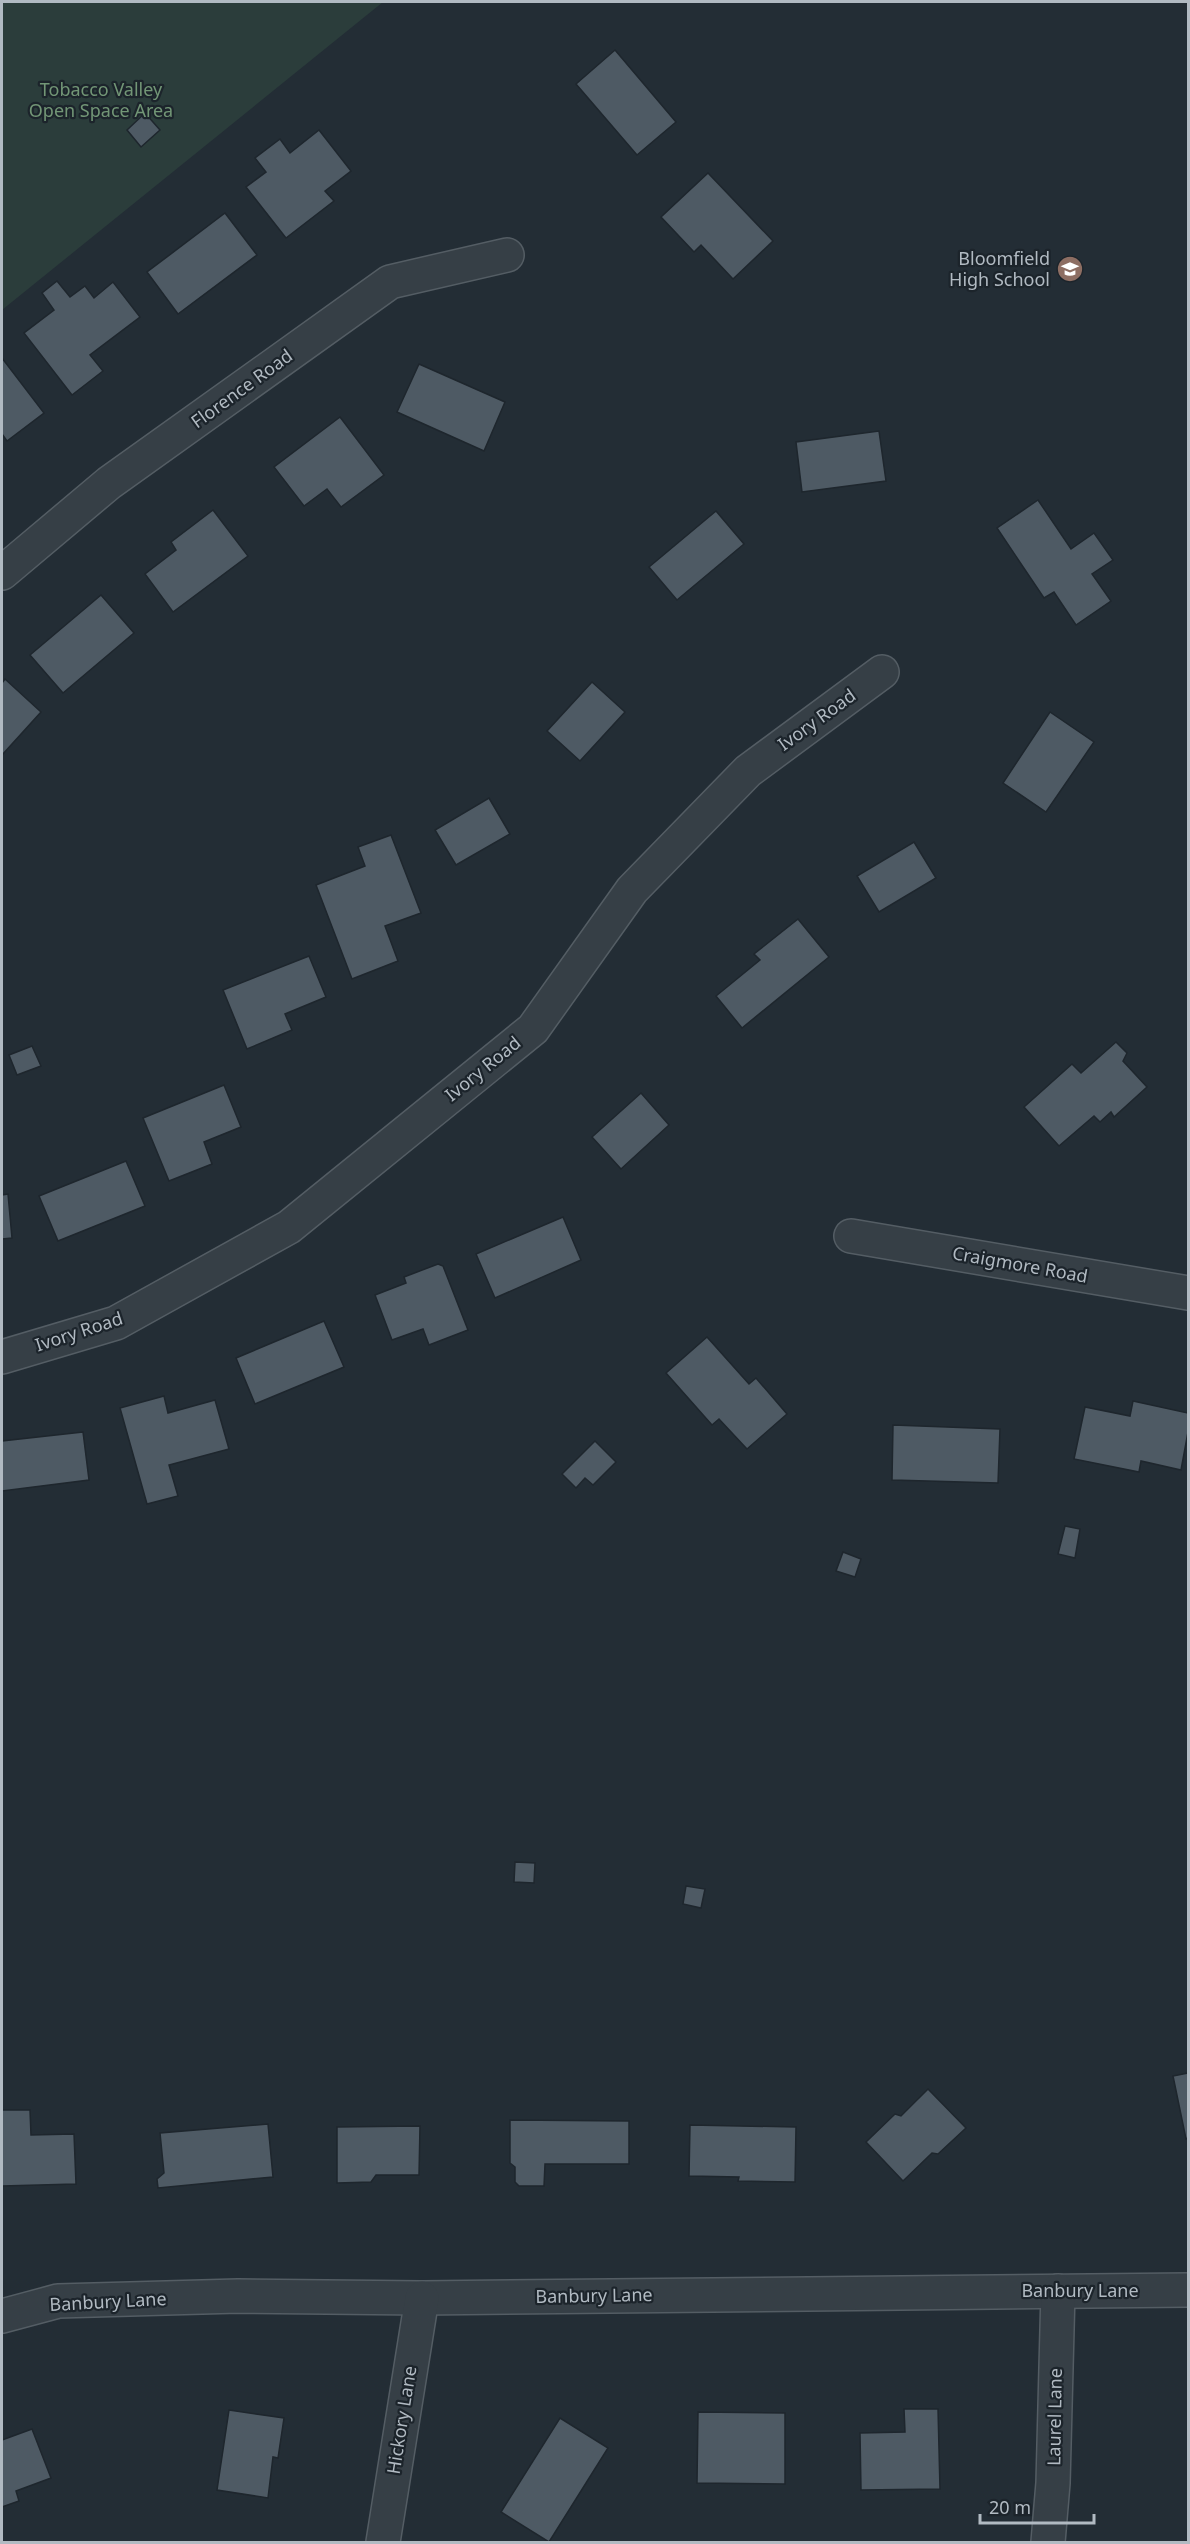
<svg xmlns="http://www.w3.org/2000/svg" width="1190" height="2544" viewBox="0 0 1190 2544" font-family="'Noto Sans',sans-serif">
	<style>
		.green { fill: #2b3d3b }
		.building { fill: #4e5a64; stroke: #1e262d; stroke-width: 1.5 }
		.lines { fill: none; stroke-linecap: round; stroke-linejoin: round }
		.street-casing { stroke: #545d64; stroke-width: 36 }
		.street { stroke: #363f46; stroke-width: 33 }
		.labels { text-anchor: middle; stroke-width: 4.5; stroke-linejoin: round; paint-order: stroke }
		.park-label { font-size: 18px; fill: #729676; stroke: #1c242b }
		.poi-label { font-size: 18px; fill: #b1bac2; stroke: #1c242b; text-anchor: end }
		.street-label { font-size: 18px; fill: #b1bac2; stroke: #1c242b }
	</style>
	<rect width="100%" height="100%" fill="#232d35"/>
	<polygon class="green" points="2,2 383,2 2,310"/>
	<g class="building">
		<polygon points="615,50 676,122 637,155 576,84"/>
		<polygon points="145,113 160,130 141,147 127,130"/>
		<polygon points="319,130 351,171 325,191 334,201 286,238 246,187 266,172 255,158 280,139 290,153"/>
		<polygon points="708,173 773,241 733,279 701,245 694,252 661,217"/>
		<polygon points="225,213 257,255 178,314 147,272"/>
		<polygon points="57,281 70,297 85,286 94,298 113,282 140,317 90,355 103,371 72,395 24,333 54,310 42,293"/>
		<polygon points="2,358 44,413 7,441 2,434"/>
		<polygon points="419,364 505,402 484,451 397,412"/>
		<polygon points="340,417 384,475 341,507 327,489 304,506 274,467"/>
		<polygon points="879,431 886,481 802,492 796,442"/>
		<polygon points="1038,500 1071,549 1094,533 1113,560 1092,574 1111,601 1076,625 1054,592 1044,598 997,528"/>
		<polygon points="213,510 248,556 173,612 145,574 176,550 171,542"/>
		<polygon points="716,511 744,544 677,600 649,567"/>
		<polygon points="101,595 134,633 63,693 30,655"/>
		<polygon points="5,679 41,712 2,755 2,683"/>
		<polygon points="592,682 625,712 580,761 547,731"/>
		<polygon points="1050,712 1094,742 1046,812 1003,783"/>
		<polygon points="489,798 510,834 456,865 435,830"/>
		<polygon points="391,835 421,913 385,926 398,961 352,979 316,885 365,866 358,847"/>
		<polygon points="914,842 936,878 879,912 857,876"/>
		<polygon points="798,919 829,957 742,1028 716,996 760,960 754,954"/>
		<polygon points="309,956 326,997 285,1014 292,1030 247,1049 223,990"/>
		<polygon points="1116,1042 1127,1053 1123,1061 1147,1087 1114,1117 1111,1112 1100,1122 1094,1116 1059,1146 1024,1107 1072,1064 1081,1073"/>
		<polygon points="32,1046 41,1066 17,1075 9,1055"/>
		<polygon points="224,1085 241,1127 204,1142 212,1164 169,1181 143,1118"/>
		<polygon points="641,1093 669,1125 621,1169 592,1137"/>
		<polygon points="126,1161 145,1206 58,1241 39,1196"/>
		<polygon points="8,1194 12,1238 2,1239 2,1195"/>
		<polygon points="563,1217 581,1260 495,1298 476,1254"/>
		<polygon points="438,1264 443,1266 468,1330 429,1345 423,1329 392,1340 375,1295 406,1283 404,1277"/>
		<polygon points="324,1321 344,1367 255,1404 236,1358"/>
		<polygon points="707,1337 749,1384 756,1378 787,1414 747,1449 719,1419 712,1425 666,1373"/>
		<polygon points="164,1396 168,1413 215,1400 229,1449 169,1465 178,1496 147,1504 120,1408"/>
		<polygon points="1133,1401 1188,1413 1188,1432 1181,1470 1141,1461 1139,1472 1074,1459 1085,1407 1130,1416"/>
		<polygon points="893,1425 1000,1429 998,1483 892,1480"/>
		<polygon points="83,1432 89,1480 2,1491 2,1441"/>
		<polygon points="595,1441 616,1462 593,1485 585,1478 576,1488 562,1474"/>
		<polygon points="1065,1526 1080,1529 1075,1558 1058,1554"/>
		<polygon points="843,1552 861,1559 855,1577 836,1571"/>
		<polygon points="515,1862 535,1863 534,1883 514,1882"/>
		<polygon points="686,1886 705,1889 701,1908 683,1904"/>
		<polygon points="1188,2073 1188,2138 1186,2139 1173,2076"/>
		<polygon points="928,2089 966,2128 938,2154 932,2153 903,2181 866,2142 895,2114 901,2116"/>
		<polygon points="2,2110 30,2110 31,2135 74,2134 76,2184 2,2186"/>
		<polygon points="510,2120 629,2121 629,2164 545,2164 544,2186 519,2186 515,2182 515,2167 510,2163"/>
		<polygon points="268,2124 273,2177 158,2188 157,2179 164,2173 160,2133"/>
		<polygon points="690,2125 796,2127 795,2182 738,2181 739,2177 689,2176"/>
		<polygon points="420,2126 419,2175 376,2175 371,2182 337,2183 337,2127"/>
		<polygon points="904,2409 938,2409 940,2489 861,2490 860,2433 905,2432"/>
		<polygon points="229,2410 284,2418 278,2458 273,2457 268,2498 217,2490"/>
		<polygon points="698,2412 785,2413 785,2484 697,2483"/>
		<polygon points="560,2418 608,2448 549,2542 501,2512"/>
		<polygon points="32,2429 51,2478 16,2491 19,2501 2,2507 2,2440"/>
	</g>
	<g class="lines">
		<g class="street-casing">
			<g id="street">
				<polyline points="2,573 109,483 390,282 507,255"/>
				<polyline points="851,1236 1188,1293"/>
				<polyline points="2,1357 116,1323 289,1227 533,1029 632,890 748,771 882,672"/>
				<polyline points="2,2316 58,2301 238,2296 422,2298 1188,2290"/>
				<polyline points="383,2542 422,2298"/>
				<polyline points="1048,2542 1053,2483 1058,2291"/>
			</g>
		</g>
		<use href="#street" class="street"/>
	</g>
	<defs>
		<g id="school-disc" transform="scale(1.35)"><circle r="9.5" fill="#8d6e63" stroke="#1c242b"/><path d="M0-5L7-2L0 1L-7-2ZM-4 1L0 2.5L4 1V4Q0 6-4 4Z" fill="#fff"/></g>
	</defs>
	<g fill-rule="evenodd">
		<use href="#school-disc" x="1070" y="269"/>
	</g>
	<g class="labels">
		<g class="park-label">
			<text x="101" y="96">Tobacco Valley<tspan x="101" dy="21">Open Space Area</tspan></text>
		</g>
		<g class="poi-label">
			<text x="1050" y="265">Bloomfield<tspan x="1050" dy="21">High School</tspan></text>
		</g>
		<g class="street-label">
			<text transform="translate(242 389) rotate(-36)" y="6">Florence Road</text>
			<text transform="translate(817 720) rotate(-36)" y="6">Ivory Road</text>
			<text transform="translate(483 1069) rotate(-39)" y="6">Ivory Road</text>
			<text transform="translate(1020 1265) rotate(10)" y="6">Craigmore Road</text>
			<text transform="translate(79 1332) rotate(-18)" y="6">Ivory Road</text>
			<text x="1080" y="2297">Banbury Lane</text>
			<text transform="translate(594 2296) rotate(-1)" y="6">Banbury Lane</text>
			<text transform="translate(108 2302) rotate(-3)" y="6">Banbury Lane</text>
			<text transform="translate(1055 2417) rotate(-89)" y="6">Laurel Lane</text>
			<text transform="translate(402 2420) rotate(-81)" y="6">Hickory Lane</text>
		</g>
	</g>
	<rect width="1190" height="2544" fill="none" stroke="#b1bac2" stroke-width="6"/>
	<path d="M980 2514v9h114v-9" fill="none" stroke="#b1bac2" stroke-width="3"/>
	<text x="989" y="2514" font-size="18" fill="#b1bac2" stroke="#1c242b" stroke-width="4.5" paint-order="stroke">20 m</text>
</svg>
